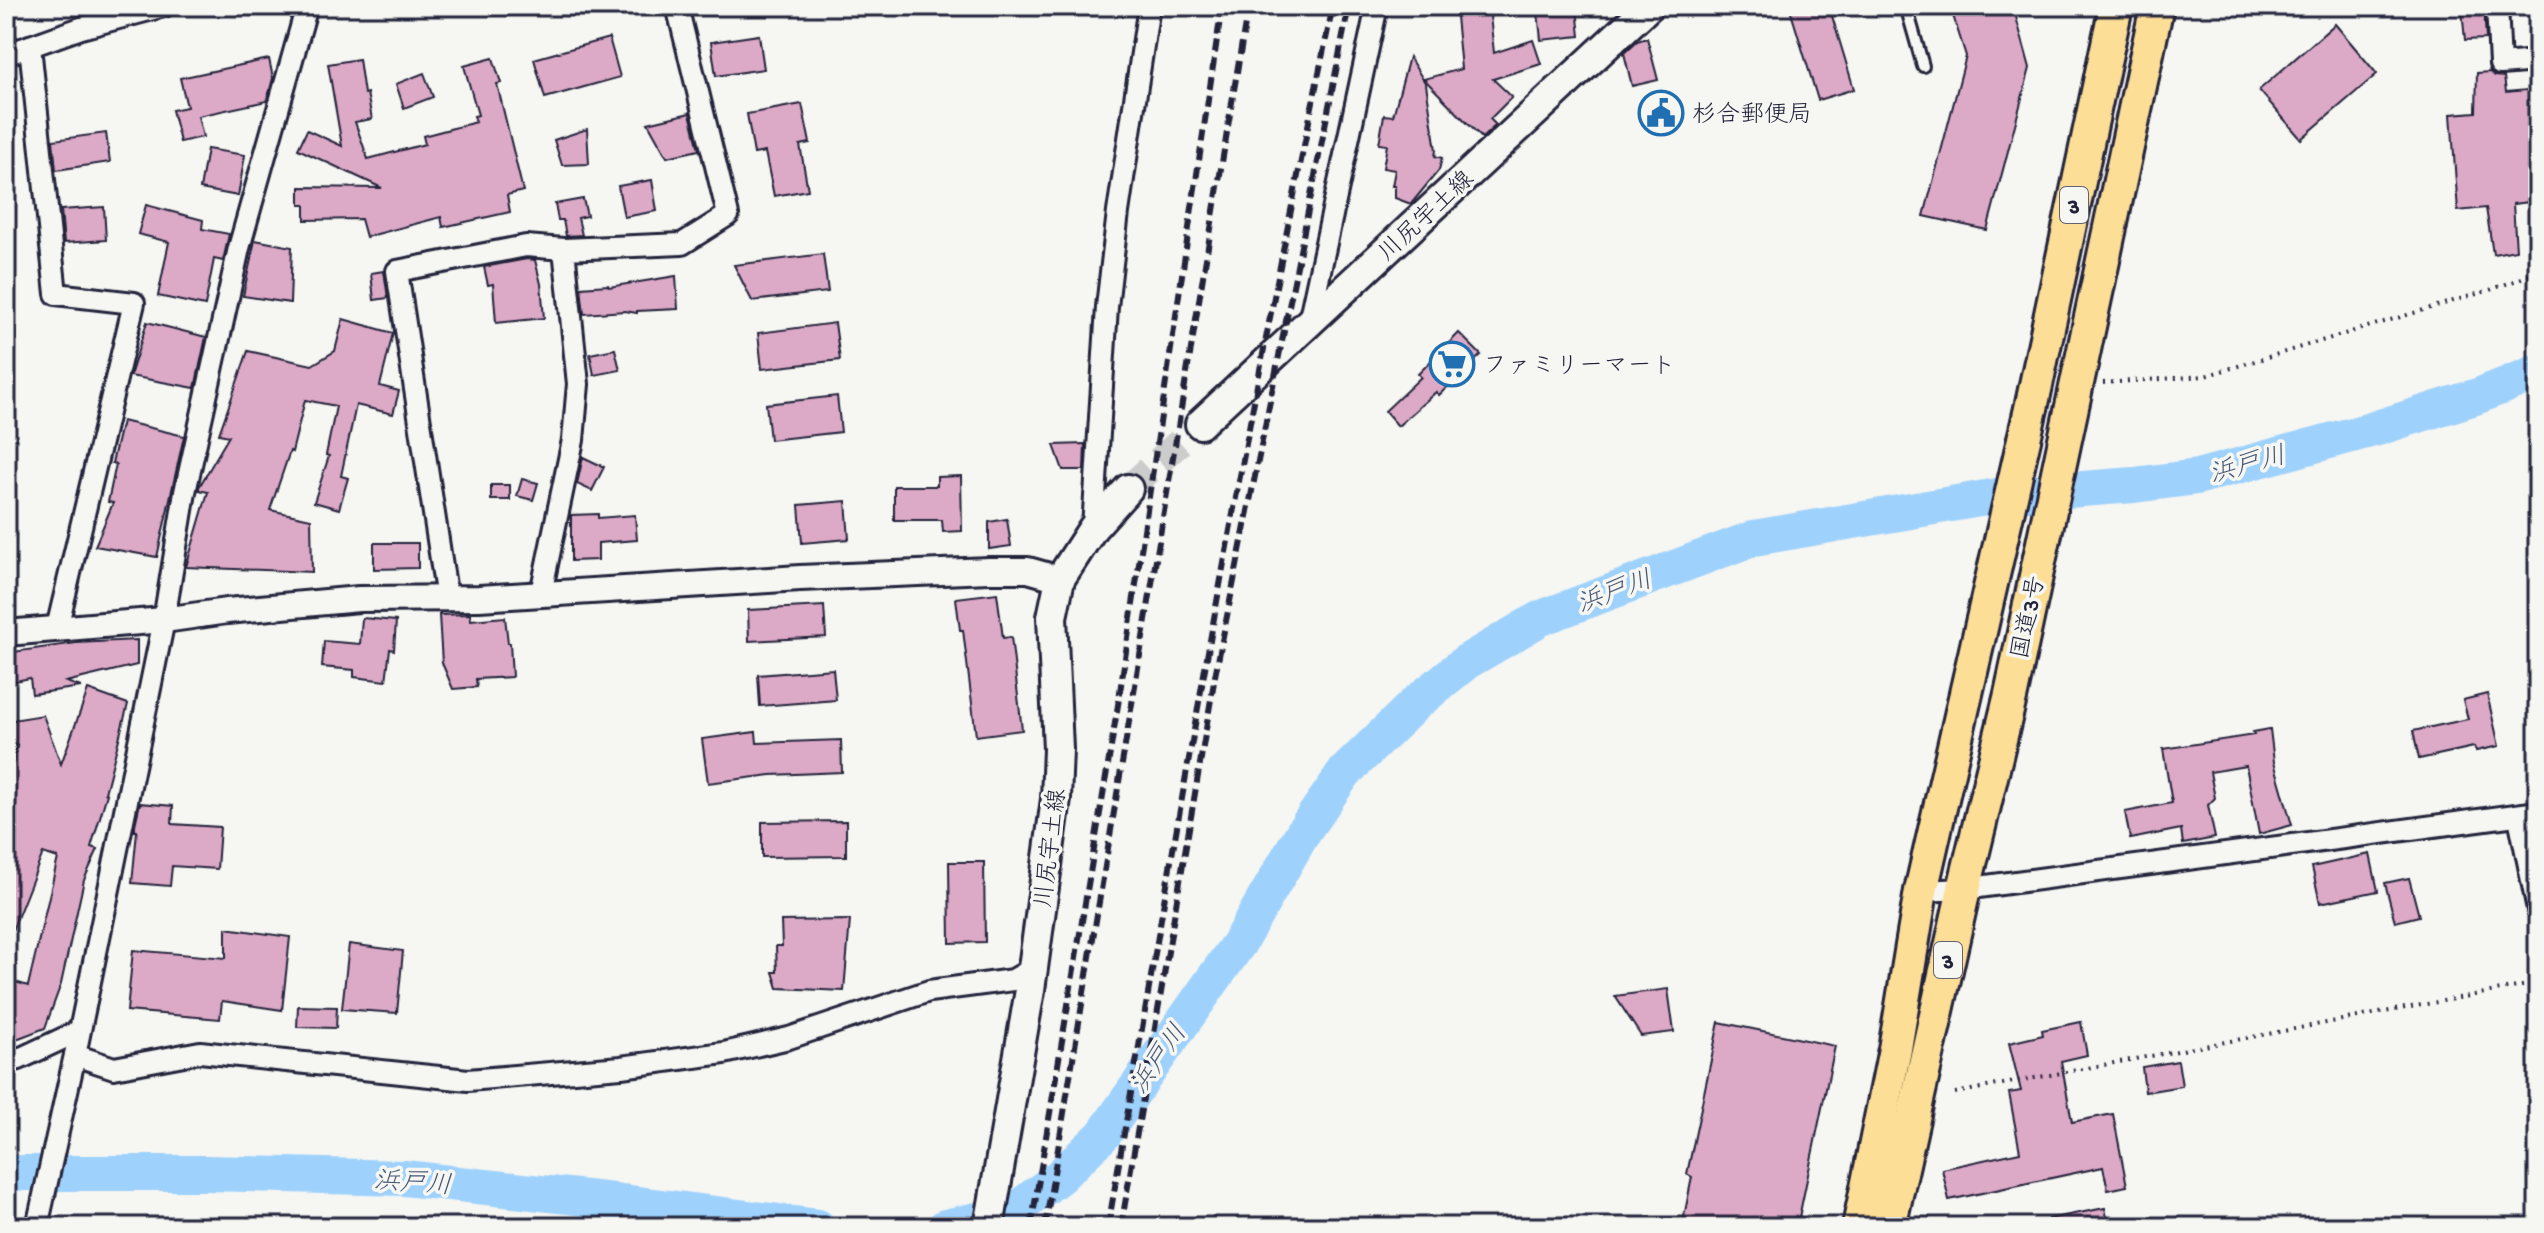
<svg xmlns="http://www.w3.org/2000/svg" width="2544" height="1233" viewBox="0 0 2544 1233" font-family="'Gochi Hand','Klee One',sans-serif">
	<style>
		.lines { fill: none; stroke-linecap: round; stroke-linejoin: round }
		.river { stroke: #9ed2fc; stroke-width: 36 }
		.building { fill: #dca9c6; stroke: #22223b; stroke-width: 2 }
		.secondary-tunnel { stroke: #cccccd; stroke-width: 28; stroke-dasharray: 28 14; stroke-linecap: butt }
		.service-casing { stroke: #22223b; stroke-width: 16 }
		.minor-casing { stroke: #22223b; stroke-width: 26 }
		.tertiary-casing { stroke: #22223b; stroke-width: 30 }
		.secondary-casing { stroke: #22223b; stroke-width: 34 }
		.trunk-casing { stroke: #22223b; stroke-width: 38 }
		.path { stroke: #22223b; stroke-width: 4; stroke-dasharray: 2 6; stroke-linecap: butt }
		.service { stroke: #f6f6f2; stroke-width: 10 }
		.minor { stroke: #f6f6f2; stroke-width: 20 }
		.tertiary { stroke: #f6f6f2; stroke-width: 24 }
		.secondary { stroke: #f6f6f2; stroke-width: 28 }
		.trunk { stroke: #fdde96; stroke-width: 32 }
		.rail { stroke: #22223b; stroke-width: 6; stroke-dasharray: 12 6; stroke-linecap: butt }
		.labels { text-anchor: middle; stroke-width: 7; stroke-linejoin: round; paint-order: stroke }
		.shield { fill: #f6f6f2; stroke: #626272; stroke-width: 2 }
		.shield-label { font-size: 22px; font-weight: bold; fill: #22223b }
		.poi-label { font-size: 24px; fill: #22223b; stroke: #f6f6f2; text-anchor: start }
		.street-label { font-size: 24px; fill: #22223b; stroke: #f6f6f2 }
		.water-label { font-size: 26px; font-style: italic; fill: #475775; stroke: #f6f6f2 }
	</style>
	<rect width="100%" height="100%" fill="#f6f6f2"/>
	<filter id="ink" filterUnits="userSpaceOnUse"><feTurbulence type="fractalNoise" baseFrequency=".0125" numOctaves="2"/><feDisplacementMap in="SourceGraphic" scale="16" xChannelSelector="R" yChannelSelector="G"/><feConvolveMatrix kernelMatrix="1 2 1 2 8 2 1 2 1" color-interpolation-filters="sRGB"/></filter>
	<g filter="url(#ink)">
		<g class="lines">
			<g class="river">
				<polyline points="6,1173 207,1173 404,1178 613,1201 818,1227"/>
				<polyline points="945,1227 1013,1212 1059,1177 1103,1135 1239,943 1305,829 1345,772 1416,703 1466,662 1541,618 1754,538 2003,495 2134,485 2197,477 2374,429 2478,396 2538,372"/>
			</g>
		</g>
		<g class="building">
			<polygon points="1455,6 1489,6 1494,53 1533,40 1541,64 1493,79 1512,97 1490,119 1496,125 1482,138 1424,79 1461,69"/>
			<polygon points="1789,6 1829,6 1854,89 1818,100"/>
			<polygon points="1950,6 2013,6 2030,68 1987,230 1924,216 1966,56"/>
			<polygon points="1577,8 1580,36 1541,40 1538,12"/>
			<polygon points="2484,8 2486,39 2465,40 2462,10"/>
			<polygon points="2335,24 2377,74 2301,139 2259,90"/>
			<polygon points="759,35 764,69 716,76 711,42"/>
			<polygon points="609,38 620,77 545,98 534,59"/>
			<polygon points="1647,38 1658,80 1632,86 1624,53 1637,41"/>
			<polygon points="1409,57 1426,84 1436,150 1435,156 1442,158 1439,170 1411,204 1395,198 1395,186 1392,186 1395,170 1383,168 1387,145 1379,144 1384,115 1393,116"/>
			<polygon points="493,58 501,83 497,84 523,191 507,195 510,212 443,227 441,217 366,237 361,219 305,220 305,205 300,205 300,187 382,188 298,149 307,130 342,146 328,64 359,59 364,94 367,93 372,119 355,122 368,159 425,144 423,136 476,122 474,116 478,115 464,66"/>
			<polygon points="269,59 273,78 267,101 198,116 203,137 180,142 172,110 187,107 180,78"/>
			<polygon points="2490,72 2495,76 2504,77 2506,92 2538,89 2538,138 2535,168 2538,168 2538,201 2513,204 2516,250 2493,254 2486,208 2458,211 2451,114 2476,112 2477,73"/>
			<polygon points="424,73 433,97 404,108 396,84"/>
			<polygon points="802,104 810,143 800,145 808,190 774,196 765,152 754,154 747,114"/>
			<polygon points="690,113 699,150 667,157 648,123"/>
			<polygon points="587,129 589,164 562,165 554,140"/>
			<polygon points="106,133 110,162 56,170 53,140"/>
			<polygon points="207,149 245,155 238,196 200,189"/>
			<polygon points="652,180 657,211 624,217 618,186"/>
			<polygon points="583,199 587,216 578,218 582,235 566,236 563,220 558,220 555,204"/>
			<polygon points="146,205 203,220 202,229 229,234 223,261 214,259 205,306 158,296 169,242 138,234"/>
			<polygon points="104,207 106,240 64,243 61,210"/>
			<polygon points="255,240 292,247 290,303 243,296"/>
			<polygon points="823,254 828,292 752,301 734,265"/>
			<polygon points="527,259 535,260 541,284 544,318 496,323 493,284 488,285 484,267"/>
			<polygon points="384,271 388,298 374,300 371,273"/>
			<polygon points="676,276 678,309 637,311 637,313 625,311 584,314 581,287 608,285 609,287"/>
			<polygon points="343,319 393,333 380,386 399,391 393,414 356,405 341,476 348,478 339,509 314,502 329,456 326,455 336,406 305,400 292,452 290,451 270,510 311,519 312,572 186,567 208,492 199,490 199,487 229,436 219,434 248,351 312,365 335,351"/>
			<polygon points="147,322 206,337 195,388 130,376"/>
			<polygon points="835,323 840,360 762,369 758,333"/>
			<polygon points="1459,333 1481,355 1439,395 1436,392 1398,426 1385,411 1421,377 1418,374"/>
			<polygon points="615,349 620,370 594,375 590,354"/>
			<polygon points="837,396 841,432 770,440 766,404"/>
			<polygon points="122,421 184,436 157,557 95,546 113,503 108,502 116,464 112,463"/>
			<polygon points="1085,444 1084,470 1063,470 1054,445"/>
			<polygon points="583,457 604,467 592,491 577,484"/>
			<polygon points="961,476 962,531 943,532 942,520 894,520 894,486 937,486 937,477"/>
			<polygon points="522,479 538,483 533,500 517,496"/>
			<rect x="491" y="485" width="19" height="15"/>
			<polygon points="846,501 849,539 802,543 799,505"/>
			<polygon points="598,514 598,518 635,515 637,540 598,543 598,560 571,561 571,515"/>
			<polygon points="1007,519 1011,546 989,549 989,522"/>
			<polygon points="374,543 418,543 418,568 374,569"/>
			<polygon points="997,593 1003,638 1011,637 1022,730 976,736 963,630 960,630 956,598"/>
			<polygon points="824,606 826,637 749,641 748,610"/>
			<polygon points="470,614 471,620 505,617 508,643 510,643 512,677 476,679 477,687 453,689 442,663 439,615"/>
			<polygon points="362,618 396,621 394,650 390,649 386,681 354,677 354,670 322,667 324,641 360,644"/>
			<polygon points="137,640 137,665 66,682 81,687 32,694 30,678 6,683 6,653 76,643"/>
			<polygon points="833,669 836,700 760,706 758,675"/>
			<polygon points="88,690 128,704 105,793 107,794 91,847 98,849 84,880 61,984 45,1028 6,1043 6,979 28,986 58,858 43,853 6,946 6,797 17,745 6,744 6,721 43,715 61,764"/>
			<polygon points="2487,694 2499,746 2476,751 2474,747 2419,759 2413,731 2468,719 2463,700"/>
			<polygon points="2270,729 2274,762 2292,825 2259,834 2246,766 2210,772 2215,798 2208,805 2215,838 2183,844 2181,829 2130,839 2125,812 2172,803 2163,749 2254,735 2253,732"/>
			<polygon points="756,732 757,743 841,740 842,772 771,775 708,783 702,739"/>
			<polygon points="140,803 173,806 172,824 220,827 217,869 172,866 170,886 132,883 137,831 135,831 135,825"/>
			<polygon points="846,821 846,856 762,857 762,822"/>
			<polygon points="2370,854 2378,891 2320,903 2312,867"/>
			<polygon points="949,862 984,862 985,942 950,943"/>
			<polygon points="2409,878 2419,916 2395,922 2385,883"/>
			<polygon points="850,920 844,991 778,988 773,972 777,972 776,946 782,946 781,921"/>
			<polygon points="226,928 290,937 282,1010 222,1001 220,1019 127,1011 133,950 226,958"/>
			<polygon points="349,944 403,951 397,1013 342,1009"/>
			<polygon points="1668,989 1674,1032 1641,1036 1615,996"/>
			<polygon points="298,1006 337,1007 336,1028 297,1027"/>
			<polygon points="1719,1022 1835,1046 1797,1227 1682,1227 1692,1177 1687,1174"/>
			<polygon points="2081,1022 2087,1055 2061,1061 2072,1122 2113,1114 2127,1186 2108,1190 2103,1167 1949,1200 1942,1169 2020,1152 2009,1093 2021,1091 2009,1043 2043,1035 2042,1030"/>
			<polygon points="2178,1061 2182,1086 2145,1092 2142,1067"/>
			<polygon points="2105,1208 2109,1227 2049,1227 2048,1219"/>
		</g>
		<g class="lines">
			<polyline class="secondary-tunnel" points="1128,489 1200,424"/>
			<g class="service-casing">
				<polyline id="service" points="1906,6 1923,66"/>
			</g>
			<g class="minor-casing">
				<g id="minor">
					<polyline points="2497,6 2500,64 2538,61"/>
					<polyline points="6,42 8,54 81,28 164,6"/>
					<polyline points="30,46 56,294 134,303 57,628"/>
					<polyline points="1309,322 1377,6"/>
					<polyline points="1093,528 1107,307 1118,212 1149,6"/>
					<polyline points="541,593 573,440 578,384 564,249 682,244 728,215 677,6"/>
					<polyline points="447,599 397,271 526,246 564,249"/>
					<polyline points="2519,817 2538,910"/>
					<polyline points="1921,891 1964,889 2538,812"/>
					<polyline points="75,1055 114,1068 200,1052 468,1080 621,1067 724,1053 789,1038 929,991 1013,980 1032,969"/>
					<polyline points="6,1062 19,1059 79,1031"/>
					<polyline points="37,1227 75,1055 164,620 185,492 239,248 307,6"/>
				</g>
			</g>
			<g class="tertiary-casing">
				<polyline id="tertiary" points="6,633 164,620 227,611 359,599 479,598 800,578 989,570 1028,570 1060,579"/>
			</g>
			<g class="secondary-casing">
				<g id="secondary">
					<polyline points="1200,424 1649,6"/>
					<polyline points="989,1227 1030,990 1056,799 1058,749 1052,617 1060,579 1093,528 1128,489"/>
				</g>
			</g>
			<g class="trunk-casing">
				<g id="trunk">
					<polyline points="1859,1227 1895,1049 1921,891 2032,404 2116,6"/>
					<polyline points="1889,1227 1964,889 2011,694 2157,6"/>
				</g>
			</g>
			<g class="path">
				<polyline points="2103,383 2205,376 2490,290 2538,272"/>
				<polyline points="1955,1093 2538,983"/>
			</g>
			<use href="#service" class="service"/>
			<use href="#minor" class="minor"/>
			<use href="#tertiary" class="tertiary"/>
			<use href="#secondary" class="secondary"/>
			<use href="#trunk" class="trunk"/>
			<g class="rail">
				<polyline points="1031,1227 1118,705 1222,6"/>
				<polyline points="1045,1227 1248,6"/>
				<path d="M 1108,1227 C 1178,819 1247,411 1333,6"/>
				<polyline points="1121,1227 1215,676 1349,6"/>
			</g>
		</g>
	</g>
	<defs>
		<g id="civic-ring" transform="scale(2.3)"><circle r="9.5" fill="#f6f6f2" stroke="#1f6fb2" stroke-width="1.5"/><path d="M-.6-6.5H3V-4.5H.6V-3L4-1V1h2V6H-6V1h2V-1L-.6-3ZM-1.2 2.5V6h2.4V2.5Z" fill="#1f6fb2"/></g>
		<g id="supermarket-ring" transform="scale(2.3)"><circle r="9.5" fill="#f6f6f2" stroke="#1f6fb2" stroke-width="1.5"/><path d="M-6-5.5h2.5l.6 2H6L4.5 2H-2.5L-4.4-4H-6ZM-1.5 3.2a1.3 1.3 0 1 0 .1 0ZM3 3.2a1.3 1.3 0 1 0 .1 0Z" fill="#1f6fb2"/></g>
	</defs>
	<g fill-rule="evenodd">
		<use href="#civic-ring" x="1661" y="113"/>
		<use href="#supermarket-ring" x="1452" y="364"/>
	</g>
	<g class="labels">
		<g class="shield">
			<rect x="2060" y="187" width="28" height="36" rx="6"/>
			<rect x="1934" y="942" width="28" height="36" rx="6"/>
		</g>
		<g class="shield-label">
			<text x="2074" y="213">3</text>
			<text x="1948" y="968">3</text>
		</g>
		<g class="poi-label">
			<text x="1692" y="121">杉合郵便局</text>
			<text x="1483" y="372">ファミリーマート</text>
		</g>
		<g class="street-label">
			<text transform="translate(1425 215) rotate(-43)" y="8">川尻宇土線</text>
			<text transform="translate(2027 617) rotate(-78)" y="8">国道3号</text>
			<text transform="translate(1049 848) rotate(-83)" y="8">川尻宇土線</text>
		</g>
		<g class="water-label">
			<text transform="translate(2247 463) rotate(-15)" y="9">浜戸川</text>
			<text transform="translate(1614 590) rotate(-20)" y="9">浜戸川</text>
			<text transform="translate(1157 1058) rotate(-55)" y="9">浜戸川</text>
			<text transform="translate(413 1181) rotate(4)" y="9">浜戸川</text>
		</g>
	</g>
	<rect width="2544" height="1233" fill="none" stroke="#f6f6f2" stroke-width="32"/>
	<rect x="16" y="16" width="2512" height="1201" fill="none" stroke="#22223b" stroke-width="3" filter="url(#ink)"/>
</svg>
